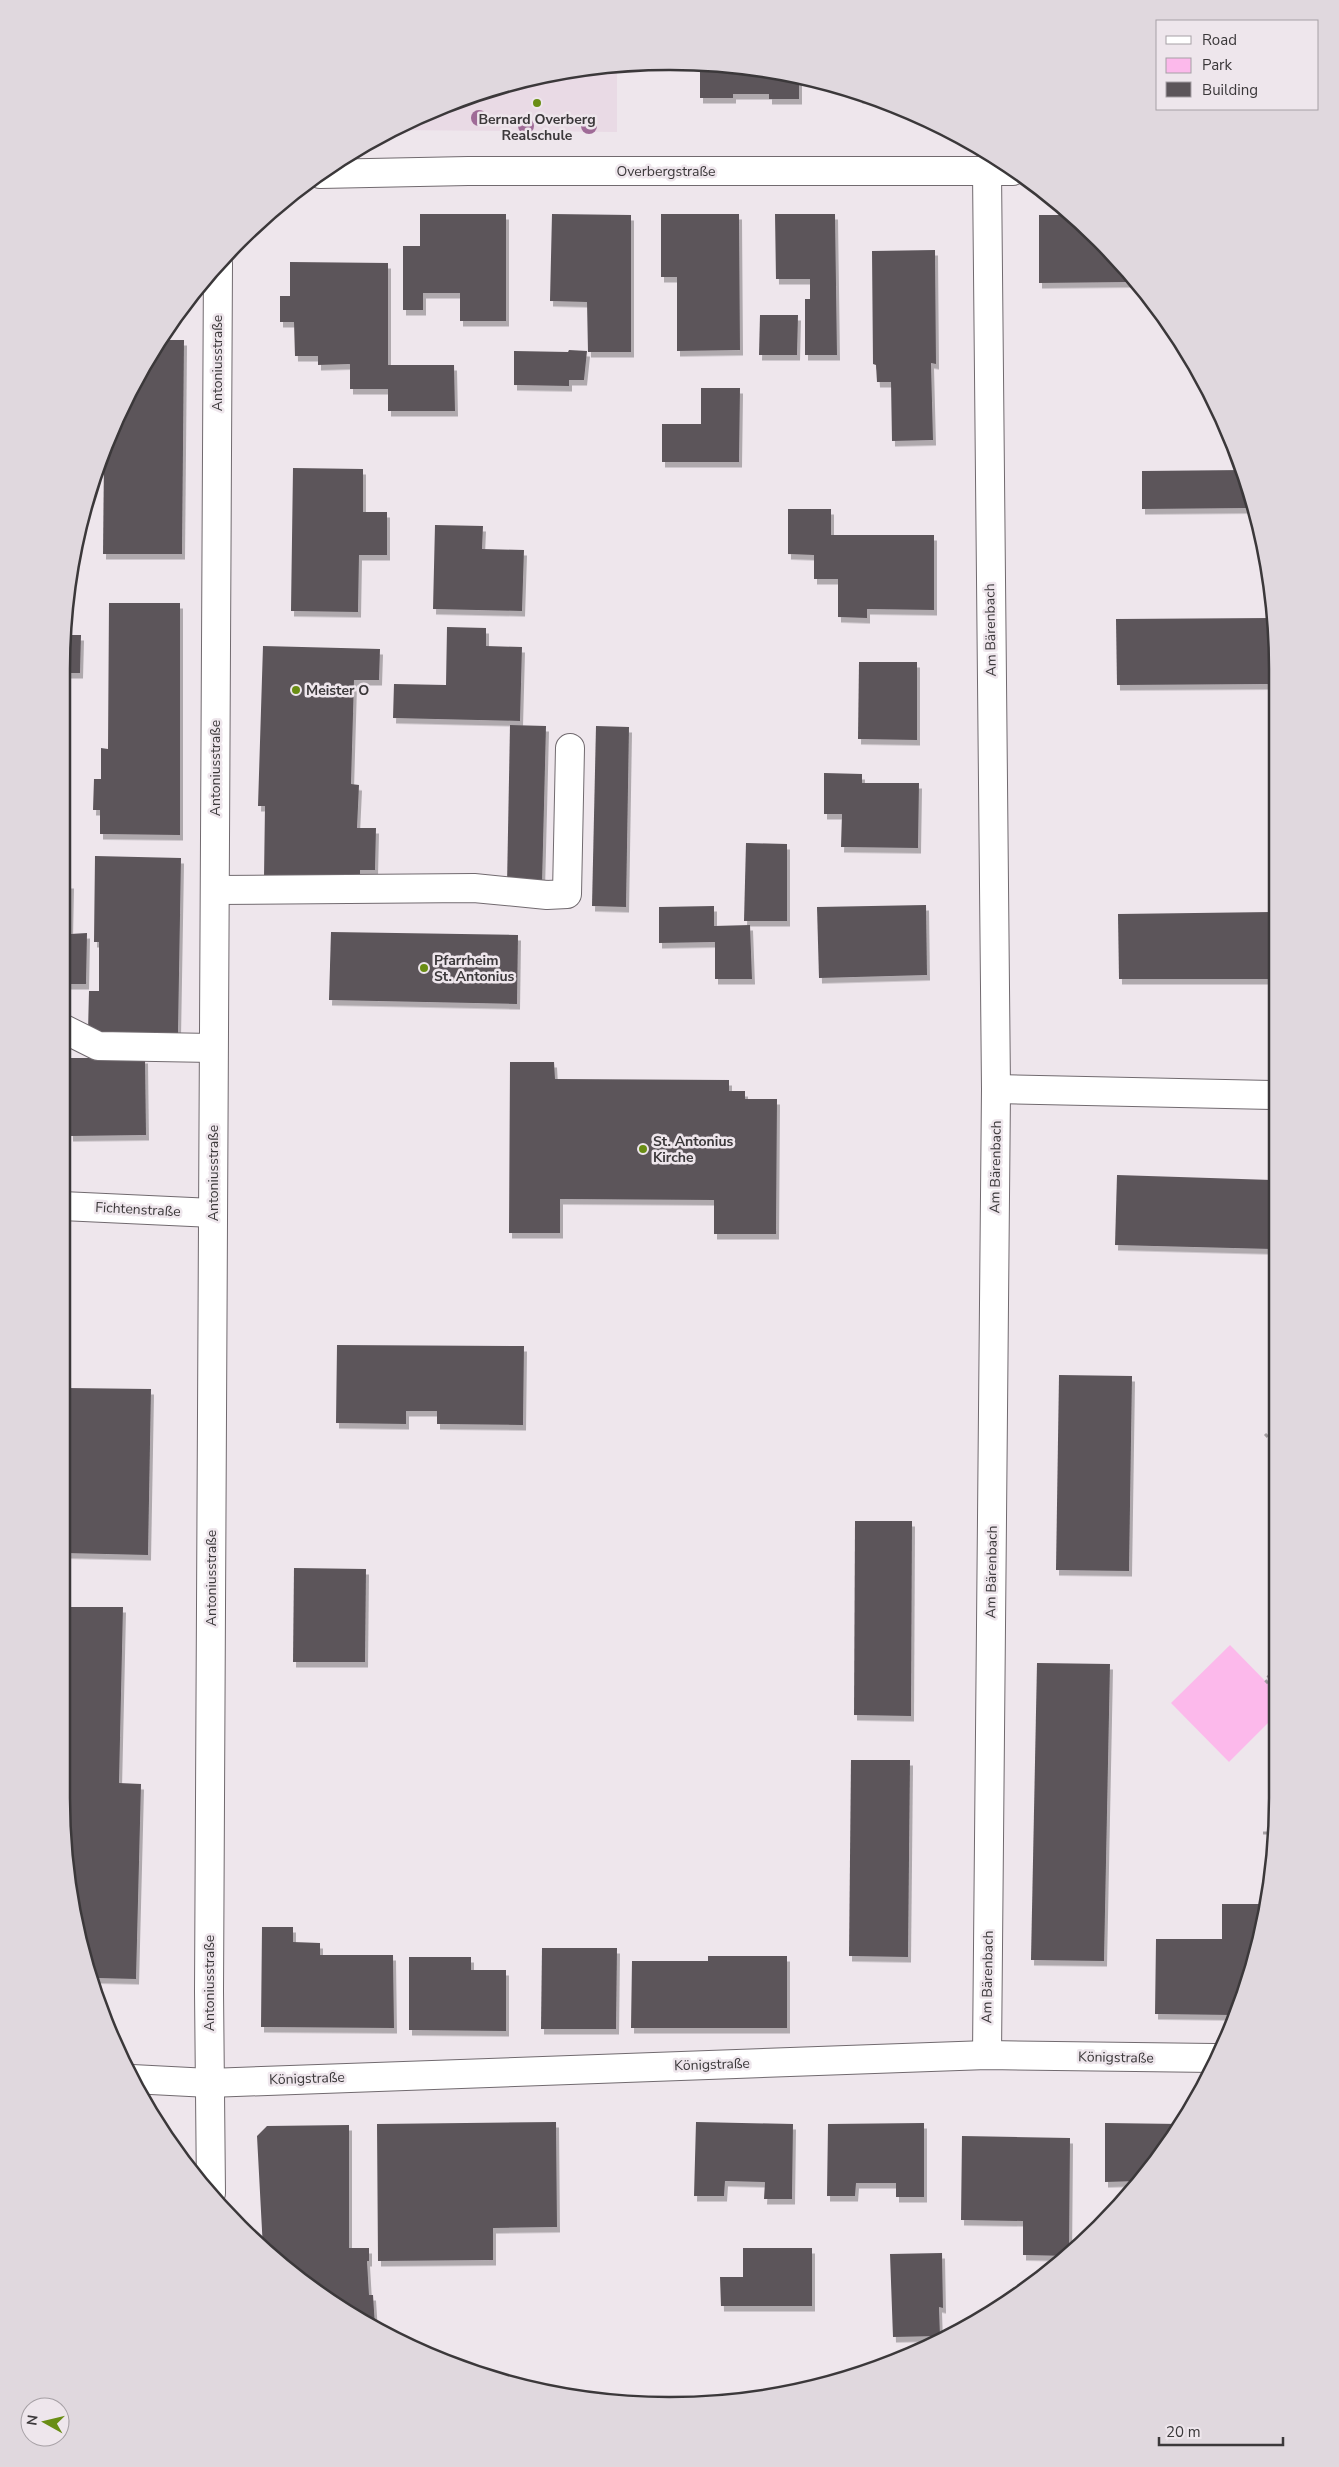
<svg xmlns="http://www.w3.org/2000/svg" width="1339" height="2467" viewBox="0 0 1339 2467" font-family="'Nunito Sans',sans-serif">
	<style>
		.built { fill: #e9dae5 }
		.green { fill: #fcb9eb }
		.building { fill: #5c555a; filter: url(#shadow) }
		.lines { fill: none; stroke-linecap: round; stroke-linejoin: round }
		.minor-casing { stroke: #716a6f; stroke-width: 30 }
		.path { stroke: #a49ea2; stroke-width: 3; stroke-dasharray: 4 4; stroke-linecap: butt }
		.minor { stroke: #fff; stroke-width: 28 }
		.tree { fill: #9f6b97 }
		.poi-dot { fill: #698d14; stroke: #eee6ec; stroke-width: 2 }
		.labels { text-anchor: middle; stroke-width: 5; stroke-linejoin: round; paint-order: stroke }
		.poi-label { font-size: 14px; font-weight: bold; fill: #3b383a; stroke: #eee6ec; text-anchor: start }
		.street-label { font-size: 14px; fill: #3b383a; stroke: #eee6ec }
		.rim { fill: none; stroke: #3b383a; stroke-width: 2.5 }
	</style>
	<defs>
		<filter id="shadow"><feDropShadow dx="3" dy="5.5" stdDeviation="0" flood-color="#0004"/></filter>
	</defs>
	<rect width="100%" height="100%" fill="#eee6ec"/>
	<polygon class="built" points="617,65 617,132 390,130 400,124 512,82"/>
	<polygon class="green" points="1230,1645 1276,1692 1276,1715 1229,1762 1171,1703"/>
	<g class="building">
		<polygon points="700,65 749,66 799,78 799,99 769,99 769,94 733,94 733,98 700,98"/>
		<polygon points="859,92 865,93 875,98 859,98"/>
		<polygon points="420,214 506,214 506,321 460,321 460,293 423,293 423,310 403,310 403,246 420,246"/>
		<polygon points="552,214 631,215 631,352 588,352 587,302 550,301"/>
		<polygon points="661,214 739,214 740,350 677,351 677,277 661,277"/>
		<polygon points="775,214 835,214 837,355 805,355 805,299 810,299 810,279 776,279"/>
		<polygon points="1039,215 1073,215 1132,282 1039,283"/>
		<polygon points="935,250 936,364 931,363 933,440 892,441 891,382 877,382 876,365 873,364 872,251"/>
		<polygon points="290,262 388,263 388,365 454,365 455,411 388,411 388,389 350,389 350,364 318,365 318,356 295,356 294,322 280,322 280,296 290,296"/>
		<polygon points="760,315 798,315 797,355 759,355"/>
		<polygon points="161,340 184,340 182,554 103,554 104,460 143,366"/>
		<polygon points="569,350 587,351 584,380 569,380 569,386 514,385 514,351 568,352"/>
		<polygon points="701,388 740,388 739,462 662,462 662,424 701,424"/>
		<polygon points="293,468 363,469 363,512 387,512 387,555 359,555 358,612 291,611"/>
		<polygon points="1244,470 1253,508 1142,509 1142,471"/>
		<polygon points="788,509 831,509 831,535 934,535 934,610 867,609 867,618 838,617 838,579 814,579 814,555 788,554"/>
		<polygon points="435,525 483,526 482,549 524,550 522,611 433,609"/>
		<polygon points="109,603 180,603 180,835 100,834 100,810 93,810 94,779 101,779 101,748 108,749"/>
		<polygon points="1273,618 1273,684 1117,685 1116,619"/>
		<polygon points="447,627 486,628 486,646 522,647 520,721 393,718 394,684 446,685"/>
		<polygon points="63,635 81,635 80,673 62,673"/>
		<polygon points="263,646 380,649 379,680 354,680 351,784 359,785 357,828 376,828 375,870 360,870 360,880 264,877 265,806 258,806"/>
		<polygon points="859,662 917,662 917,740 858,739"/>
		<polygon points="510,725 546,726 542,885 507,885"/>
		<polygon points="596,726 629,727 626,907 592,906"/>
		<polygon points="824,773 862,774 862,783 919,783 918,848 841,847 842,814 824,814"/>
		<polygon points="746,843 787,844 787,921 744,921"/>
		<polygon points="95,856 181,858 178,1033 88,1032 89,991 99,991 99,942 94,942"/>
		<polygon points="62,883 71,883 70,934 87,933 86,984 62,984"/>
		<polygon points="926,905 927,975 819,978 817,907"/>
		<polygon points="714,906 714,926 750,925 752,979 715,979 715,942 659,943 659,907"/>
		<polygon points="1274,912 1274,979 1119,979 1118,914"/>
		<polygon points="331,932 518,935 517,1004 329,1000"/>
		<polygon points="69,1058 145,1058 146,1135 70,1136"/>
		<polygon points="510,1062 554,1062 555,1079 729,1080 729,1091 745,1091 745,1099 777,1099 776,1234 714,1234 714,1200 560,1199 560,1233 509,1233"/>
		<polygon points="1117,1175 1274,1180 1275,1249 1115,1245"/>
		<polygon points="337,1345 524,1346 523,1425 437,1424 437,1411 406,1411 406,1424 336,1423"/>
		<polygon points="1059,1375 1132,1376 1129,1571 1056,1570"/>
		<polygon points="66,1388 151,1389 148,1555 63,1553"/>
		<polygon points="855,1521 912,1521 911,1716 854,1715"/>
		<polygon points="294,1568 366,1569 365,1662 293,1662"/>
		<polygon points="61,1607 123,1607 119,1783 141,1784 136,1979 96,1978 95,1996 73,1916 61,1798"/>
		<polygon points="1037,1663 1110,1664 1104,1961 1031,1960"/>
		<polygon points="851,1760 910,1760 908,1957 849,1956"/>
		<polygon points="1222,1904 1265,1904 1257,1955 1232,2015 1155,2014 1156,1939 1222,1939"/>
		<polygon points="262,1927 293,1927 293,1942 320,1943 320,1955 393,1955 394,2028 261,2027"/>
		<polygon points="542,1948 617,1948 616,2029 541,2029"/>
		<polygon points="708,1956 787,1956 787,2028 631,2028 632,1961 708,1961"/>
		<polygon points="409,1957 471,1957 471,1970 506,1970 506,2031 409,2030"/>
		<polygon points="556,2122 557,2227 493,2228 493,2260 378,2261 377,2124"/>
		<polygon points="696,2122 793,2124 792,2199 764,2199 765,2182 725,2181 724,2196 694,2196"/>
		<polygon points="924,2123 924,2197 896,2197 896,2183 856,2183 855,2196 827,2196 828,2124"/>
		<polygon points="1105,2123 1180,2124 1152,2168 1139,2181 1105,2182"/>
		<polygon points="349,2125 349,2248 369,2248 369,2261 367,2261 369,2295 373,2295 375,2326 332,2303 263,2249 257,2136 267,2126"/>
		<polygon points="962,2136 1070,2138 1069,2256 1023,2255 1023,2221 961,2220"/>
		<polygon points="743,2248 812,2248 812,2306 721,2306 720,2277 743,2277"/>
		<polygon points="942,2253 943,2308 939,2307 940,2336 893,2337 890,2254"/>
	</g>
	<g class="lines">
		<g class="minor-casing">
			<g id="minor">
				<polyline points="320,174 468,171 1013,171"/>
				<polyline points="215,890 474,888 547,895 567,894 570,748"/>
				<polyline points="62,1028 98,1046 213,1048"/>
				<polyline points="996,1089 1274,1095"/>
				<polyline points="62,1206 213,1213"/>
				<polyline points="987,2055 996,1089 987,171"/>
				<polyline points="132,2079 209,2083 987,2055 1214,2058"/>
				<polyline points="211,2193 209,1991 218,263"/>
			</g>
		</g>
		<g class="path">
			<polyline points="1265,1434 1275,1444"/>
			<polyline points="1276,1669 1265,1680 1276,1691"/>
			<polyline points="1263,1833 1276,1833"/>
		</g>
		<use href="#minor" class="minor"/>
	</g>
	<g class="tree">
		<circle cx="479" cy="118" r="8"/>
		<circle cx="526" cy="126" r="8"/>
		<circle cx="589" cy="126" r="8"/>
	</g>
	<g class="poi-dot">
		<circle cx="537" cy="103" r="5"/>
		<circle cx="296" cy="690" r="5"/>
		<circle cx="424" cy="968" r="5"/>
		<circle cx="643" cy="1149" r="5"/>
	</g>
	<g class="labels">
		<g class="poi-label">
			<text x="537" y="124" text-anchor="middle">Bernard Overberg<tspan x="537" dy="16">Realschule</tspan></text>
			<text x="306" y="695">Meister O</text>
			<text x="434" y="965">Pfarrheim<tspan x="434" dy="16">St. Antonius</tspan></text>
			<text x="653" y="1146">St. Antonius<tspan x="653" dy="16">Kirche</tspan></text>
		</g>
		<g class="street-label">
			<text x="666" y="176">Overbergstraße</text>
			<text transform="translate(217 363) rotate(-90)" y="5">Antoniusstraße</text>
			<text transform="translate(990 630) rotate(-91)" y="5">Am Bärenbach</text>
			<text transform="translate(215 768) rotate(-90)" y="5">Antoniusstraße</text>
			<text transform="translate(995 1167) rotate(-89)" y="5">Am Bärenbach</text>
			<text transform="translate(213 1173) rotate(-90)" y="5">Antoniusstraße</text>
			<text transform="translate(138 1209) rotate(3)" y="5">Fichtenstraße</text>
			<text transform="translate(991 1572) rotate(-89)" y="5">Am Bärenbach</text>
			<text transform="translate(211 1578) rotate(-90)" y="5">Antoniusstraße</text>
			<text transform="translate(987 1977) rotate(-89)" y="5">Am Bärenbach</text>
			<text transform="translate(209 1983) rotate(-90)" y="5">Antoniusstraße</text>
			<text transform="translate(1116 2057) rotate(1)" y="5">Königstraße</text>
			<text transform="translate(712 2064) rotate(-2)" y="5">Königstraße</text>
			<text transform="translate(307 2078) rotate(-2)" y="5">Königstraße</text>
		</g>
	</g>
	<path d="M0 0H1339V2467H0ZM669 70H670A599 599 0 0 1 1269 669V1798A599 599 0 0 1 670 2397H669A599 599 0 0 1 70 1798V669A599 599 0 0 1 669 70Z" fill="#e0d8de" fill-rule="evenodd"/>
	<path class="rim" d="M669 70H670A599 599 0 0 1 1269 669V1798A599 599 0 0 1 670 2397H669A599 599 0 0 1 70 1798V669A599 599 0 0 1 669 70Z"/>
	<rect x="1156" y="20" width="162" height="90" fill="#eee6ec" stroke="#a6a0a5"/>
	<rect x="1166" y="36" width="25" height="8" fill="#ffffff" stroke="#a6a0a5"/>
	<text x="1202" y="45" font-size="15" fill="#3b383a">Road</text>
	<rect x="1166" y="58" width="25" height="15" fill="#fcb9eb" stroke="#a6a0a5"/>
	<text x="1202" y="70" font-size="15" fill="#3b383a">Park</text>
	<rect x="1166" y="82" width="25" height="15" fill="#5c555a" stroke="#a6a0a5"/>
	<text x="1202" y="95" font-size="15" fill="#3b383a">Building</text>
	<g transform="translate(45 2422) rotate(278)"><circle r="24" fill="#eee6ec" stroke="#a6a0a5"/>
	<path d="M0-4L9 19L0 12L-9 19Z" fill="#698d14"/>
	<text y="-8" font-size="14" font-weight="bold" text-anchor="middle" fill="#3b383a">N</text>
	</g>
	<path d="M1159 2437v8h124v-8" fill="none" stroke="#3b383a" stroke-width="2.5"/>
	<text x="1166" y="2437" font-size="15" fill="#3b383a" stroke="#eee6ec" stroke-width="4" paint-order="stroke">20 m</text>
</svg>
